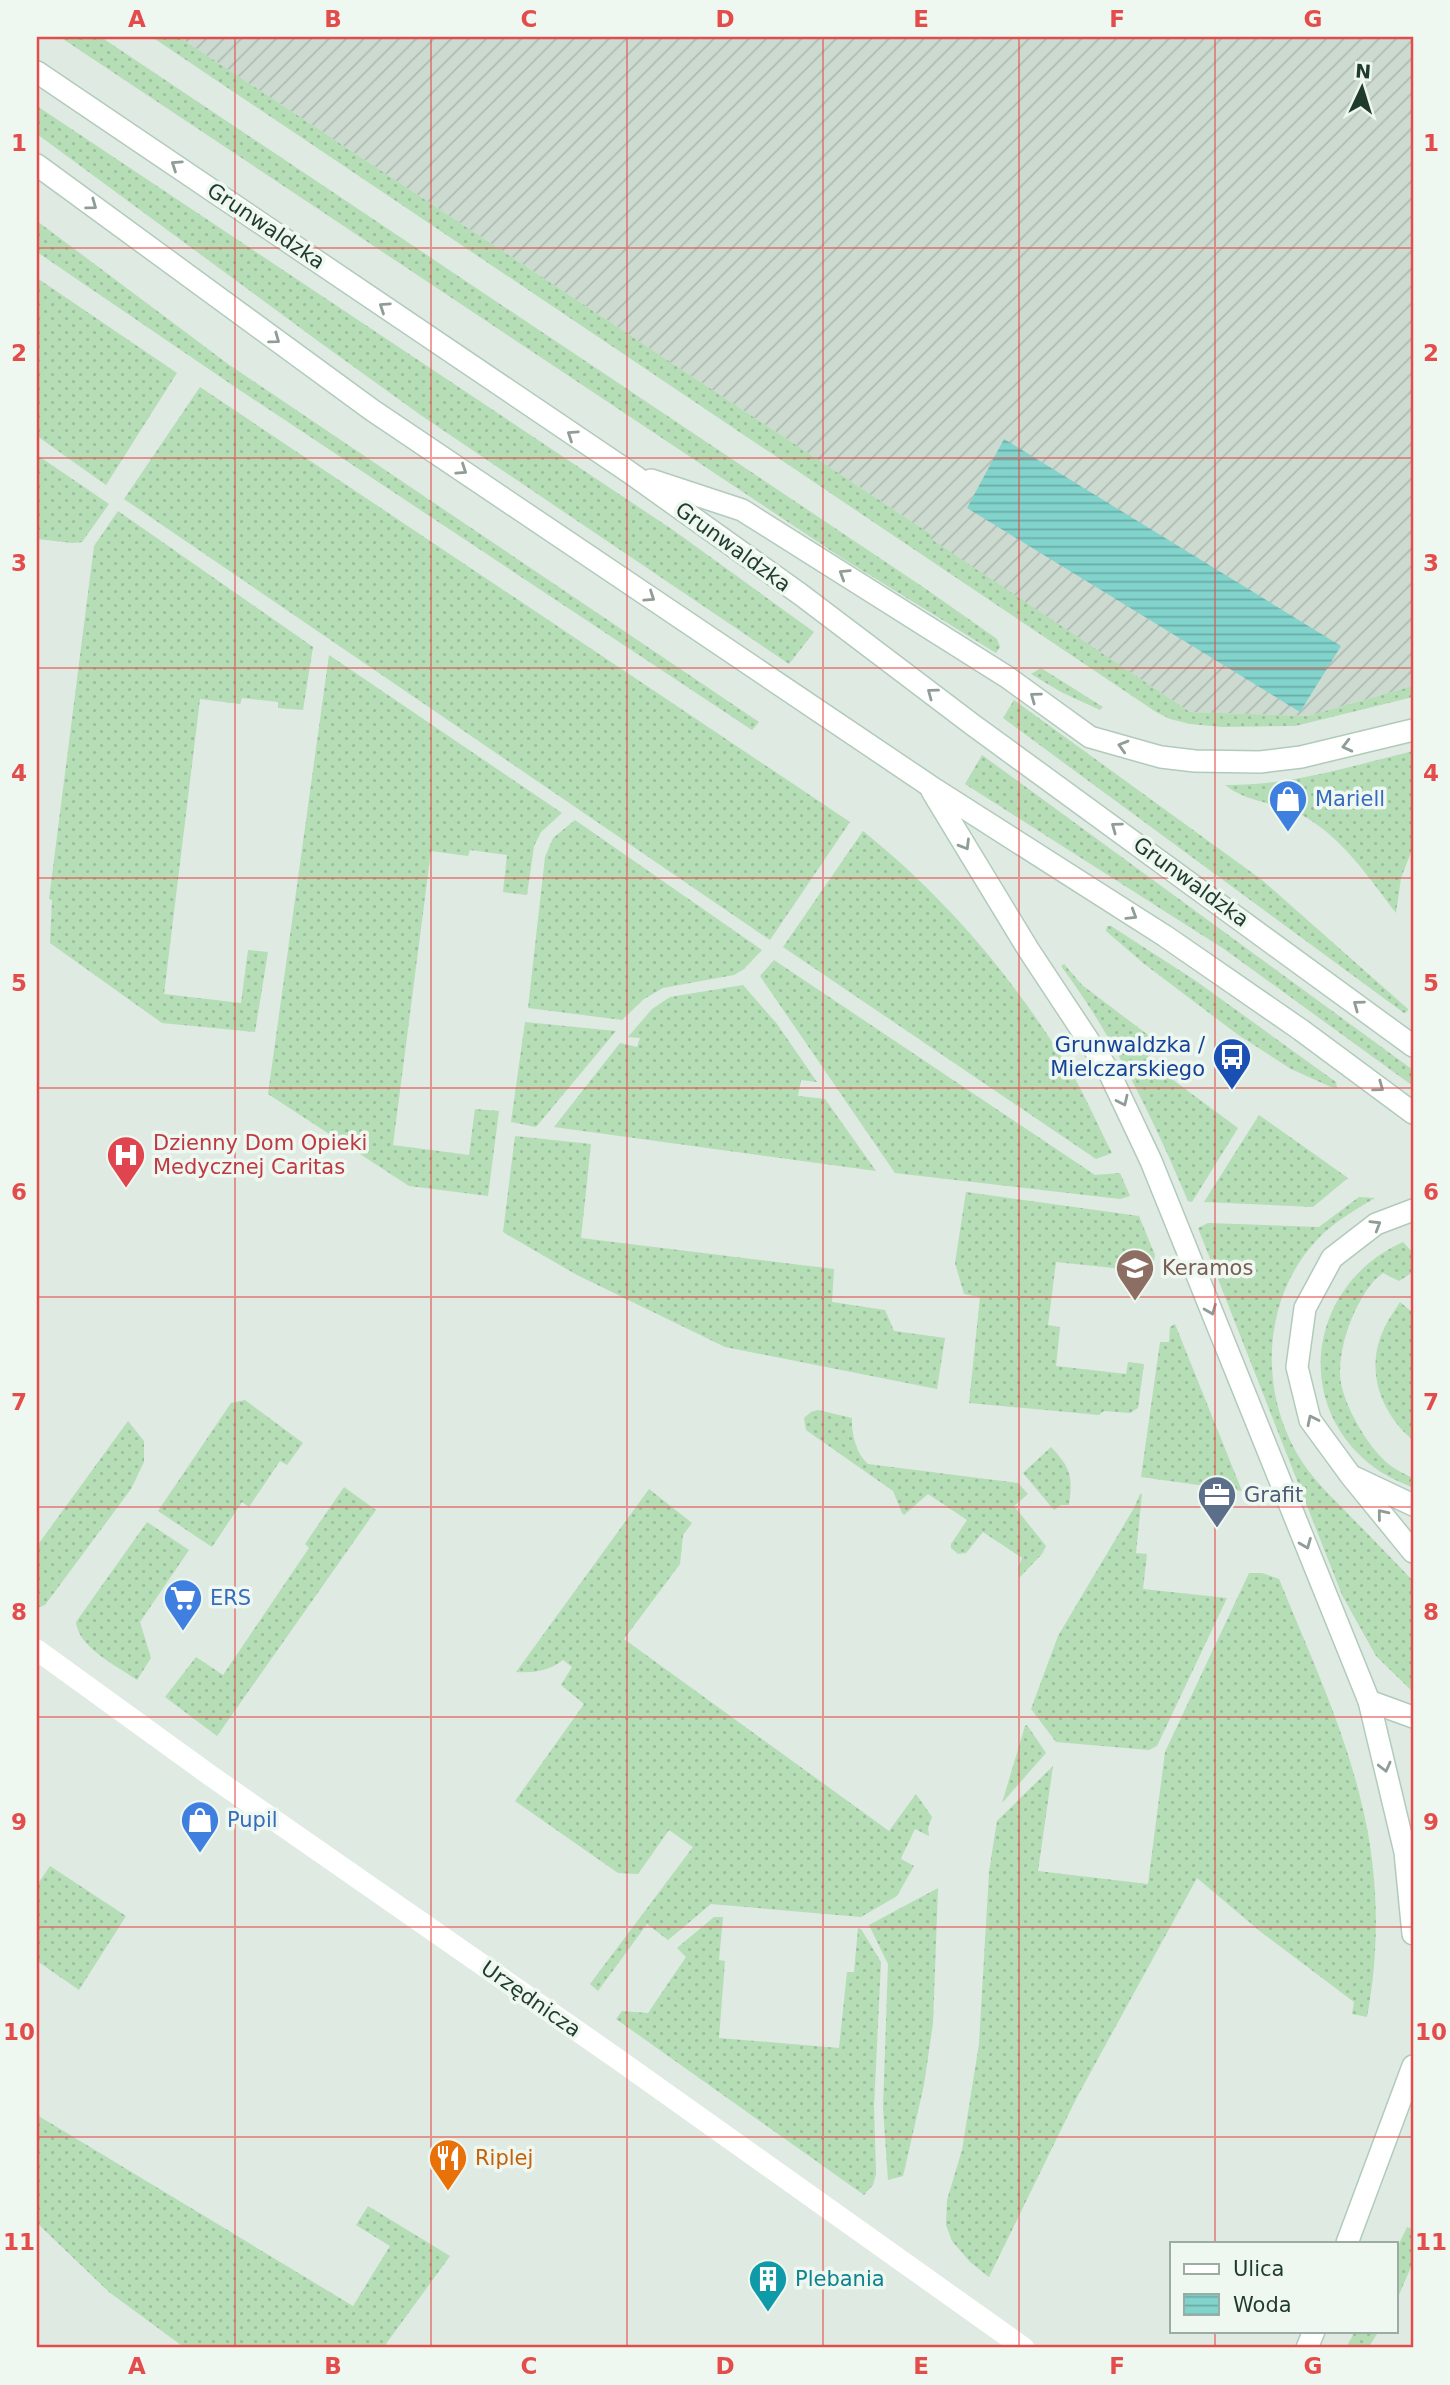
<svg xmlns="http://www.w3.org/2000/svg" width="1450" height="2385" viewBox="0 0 1450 2385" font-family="'DejaVu Sans',sans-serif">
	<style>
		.industrial { fill: url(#industrial-furrows) }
		.grass { fill: url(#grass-dots) }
		.water { fill: url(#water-rules) }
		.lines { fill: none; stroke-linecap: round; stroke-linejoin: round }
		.secondary-casing { stroke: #b1cbbb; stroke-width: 24 }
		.street { stroke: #fff; stroke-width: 21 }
		.secondary { stroke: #fff; stroke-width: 21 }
		.oneway { stroke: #8f9d96 }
		.grid { fill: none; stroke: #e34c4a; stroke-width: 2; stroke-opacity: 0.55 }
		.labels { text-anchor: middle; stroke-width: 7; stroke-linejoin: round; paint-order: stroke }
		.street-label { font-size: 21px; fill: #1f3b2c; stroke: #eef7f0 }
		.shop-label { font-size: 21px; fill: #366cbe; stroke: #eef7f0; text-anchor: start }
		.transit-label { font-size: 21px; fill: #164399; stroke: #eef7f0; text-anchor: end }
		.health-label { font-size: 21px; fill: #be3a42; stroke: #eef7f0; text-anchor: start }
		.education-label { font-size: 21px; fill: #785e54; stroke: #eef7f0; text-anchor: start }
		.service-label { font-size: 21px; fill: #4e5e75; stroke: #eef7f0; text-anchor: start }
		.food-label { font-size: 21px; fill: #c56008; stroke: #eef7f0; text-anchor: start }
		.culture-label { font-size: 21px; fill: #0d838f; stroke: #eef7f0; text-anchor: start }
		.neatline { fill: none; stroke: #e34c4a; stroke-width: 2.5 }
		.grid-label { font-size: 23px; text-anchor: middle; font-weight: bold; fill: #e34c4a }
	</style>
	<defs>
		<pattern id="industrial-furrows" width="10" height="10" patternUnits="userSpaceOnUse" patternTransform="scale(1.75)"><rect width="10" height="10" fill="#ccdad0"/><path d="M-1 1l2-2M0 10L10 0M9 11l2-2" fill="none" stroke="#afbcb3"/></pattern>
		<pattern id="grass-dots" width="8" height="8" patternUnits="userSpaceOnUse" patternTransform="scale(1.75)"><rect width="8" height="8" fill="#b5ddb6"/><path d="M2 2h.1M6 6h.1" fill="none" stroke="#9bbf9d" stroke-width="1.8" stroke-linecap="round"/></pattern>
		<pattern id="water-rules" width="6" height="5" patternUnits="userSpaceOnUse" patternTransform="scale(1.75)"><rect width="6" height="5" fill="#82d3cc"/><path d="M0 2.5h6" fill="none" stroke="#6aaca6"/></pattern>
	</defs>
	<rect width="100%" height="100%" fill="#deeae2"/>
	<polygon class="industrial" points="179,37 1413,37 1413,686 1308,716 1190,712 930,539 932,535"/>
	<g class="grass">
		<polygon points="60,37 101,37 926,589 997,639 1000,647 996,653 842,558"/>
		<polygon points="152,37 179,37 932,535 931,539 1190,712 1308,716 1413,686 1413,697 1295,726 1222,727 1190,724 1170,719 1156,712"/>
		<polygon points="37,106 673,530 814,632 789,664 422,416 318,341 37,134"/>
		<polygon points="37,221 228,364 759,722 752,730 241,391 37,252"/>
		<polygon points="37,278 177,373 106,485 37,436"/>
		<polygon points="200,387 850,822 770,940 124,499"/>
		<polygon points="37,455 109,504 82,542 73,543 37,539"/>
		<polygon points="118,511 313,647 303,710 278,708 278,702 242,698 240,704 200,699 164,994 241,1003 248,950 268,952 255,1032 162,1023 50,943 52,900 49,899 94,546"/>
		<polygon points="329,655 562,813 541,832 534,846 527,895 503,892 507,855 470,850 468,856 431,851 393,1145 469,1155 475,1109 499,1111 488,1196 409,1186 268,1094"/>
		<polygon points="1041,668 1103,707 1100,710 1061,692 1031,674"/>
		<polygon points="1014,700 1262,880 1408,1009 1407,1012 1404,1013 1003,718"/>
		<path d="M 1413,751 L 1413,847 L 1401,878 L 1396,913 C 1369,878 1345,841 1307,818 C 1282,802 1248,804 1225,785 C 1290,786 1351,766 1413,751 Z"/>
		<polygon points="982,755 1413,1070 1413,1086 1224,949 965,784"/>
		<polygon points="575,820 762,950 744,969 734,975 663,988 644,999 622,1020 528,1008 545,857 553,838"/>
		<path d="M 863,831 C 948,900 1014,978 1071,1072 C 1086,1097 1098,1126 1112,1153 L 1096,1159 L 783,947 Z"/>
		<polygon points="1107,926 1111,926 1196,981 1336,1082 1337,1088 1331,1087 1291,1069 1237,1034 1143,963 1106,931"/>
		<polygon points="774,960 1095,1175 1120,1173 1130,1196 1120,1199 895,1173 760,976"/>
		<path d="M 1064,964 L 1082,985 L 1160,1044 L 1146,1060 L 1238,1128 L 1192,1202 L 1188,1201 C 1153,1119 1115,1038 1061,966 Z"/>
		<polygon points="743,985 777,1024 817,1082 801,1080 798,1096 825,1099 876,1171 554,1127 620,1043 637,1047 640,1038 628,1037 652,1009 670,997"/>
		<polygon points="525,1022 616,1031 536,1127 511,1122"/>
		<polygon points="1259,1115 1348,1178 1313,1207 1204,1202"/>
		<polygon points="515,1136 591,1144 581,1238 834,1269 832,1302 885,1310 894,1331 945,1338 937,1389 725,1347 577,1275 503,1232"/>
		<polygon points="966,1192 1139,1216 1155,1255 1152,1272 1056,1262 1048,1325 1060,1327 1056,1366 1126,1374 1128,1362 1144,1364 1138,1408 1130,1413 1104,1411 1099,1415 969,1403 980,1297 964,1294 955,1263"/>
		<path d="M 1359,1197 L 1375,1198 C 1358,1208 1341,1218 1326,1231 C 1262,1289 1256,1389 1301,1460 C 1314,1481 1333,1498 1350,1516 C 1371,1537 1392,1559 1413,1581 L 1413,1692 L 1376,1656 L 1342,1595 L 1198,1228 L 1208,1223 L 1319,1227 Z"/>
		<path d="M 1403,1242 L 1413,1253 L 1413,1272 L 1399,1281 L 1383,1273 C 1370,1282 1362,1297 1355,1311 C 1346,1330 1340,1352 1340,1373 C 1340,1399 1364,1440 1382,1458 C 1390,1467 1402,1473 1413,1478 L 1413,1488 C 1401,1482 1387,1477 1375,1468 C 1290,1405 1309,1284 1403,1242 Z"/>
		<path d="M 1400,1302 L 1413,1313 L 1413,1440 C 1381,1414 1365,1370 1383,1331 C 1387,1321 1394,1312 1400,1302 Z"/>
		<polygon points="1175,1324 1242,1491 1141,1477 1160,1342 1169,1342 1170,1327"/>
		<polygon points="245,1400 303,1443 287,1465 280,1461 249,1507 242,1502 212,1547 158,1511 231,1403"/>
		<path d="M 818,1410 L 852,1418 C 851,1433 856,1454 868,1464 L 1018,1483 L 1028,1494 L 1014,1506 L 1046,1546 L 1042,1554 L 1019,1578 L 1018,1568 L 1022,1558 L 983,1532 L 966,1553 L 958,1554 L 951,1548 L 951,1544 L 967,1520 L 928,1494 L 904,1515 L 902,1513 L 893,1491 L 806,1430 L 804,1418 L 811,1412 Z"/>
		<polygon points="128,1421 144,1441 144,1462 131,1489 45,1605 37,1608 37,1546"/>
		<path d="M 1051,1447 C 1071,1468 1073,1477 1069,1505 L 1061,1505 L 1054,1510 L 1023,1473 Z"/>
		<polygon points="344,1487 376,1510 217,1736 165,1697 196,1657 223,1675 309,1548 305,1544"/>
		<path d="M 649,1489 L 692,1523 L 683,1535 L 680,1564 L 624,1639 L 889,1831 L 916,1794 L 932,1817 L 928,1828 L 929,1836 L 915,1829 L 902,1856 L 901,1859 L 914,1866 L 897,1896 L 861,1917 L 711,1904 L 668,1940 L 647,1924 L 598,1991 L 590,1984 L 693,1847 L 669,1830 L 638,1874 L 618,1873 L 515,1801 L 584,1704 L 561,1685 L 572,1667 L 563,1660 C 549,1671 533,1673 516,1672 Z"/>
		<polygon points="1140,1494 1142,1494 1136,1553 1147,1554 1143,1589 1227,1598 1157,1746 1149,1750 1056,1742 1031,1709 1058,1636 1134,1508"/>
		<path d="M 147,1522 L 189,1550 L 140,1622 L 151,1658 L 137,1680 C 117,1666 78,1647 76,1622 Z"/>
		<path d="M 1249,1573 L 1262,1573 L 1279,1579 C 1309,1653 1344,1727 1362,1805 C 1379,1875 1380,1947 1367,2017 L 1352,2014 L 1354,2002 L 1261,1932 L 1197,1878 L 1077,2097 L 989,2277 L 970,2262 L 952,2241 L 946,2225 L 947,2200 L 962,2150 L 979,2044 L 989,1872 L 997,1821 L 1053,1766 L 1038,1871 L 1148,1884 L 1165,1752 Z"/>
		<polygon points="1027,1725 1046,1753 1002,1803 1025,1726"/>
		<polygon points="50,1866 126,1916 79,1990 37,1961 37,1885"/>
		<polygon points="938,1888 933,2023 924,2085 903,2176 888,2180 883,2108 888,1964 869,1925"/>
		<polygon points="714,1917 723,1917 719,1960 725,1961 719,2038 839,2048 847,1972 854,1972 858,1928 861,1929 881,1962 874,2106 876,2174 873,2185 864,2195 616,2019 622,2011 648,2013 686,1957 677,1948"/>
		<polygon points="37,2115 353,2306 390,2246 356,2225 368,2206 450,2256 383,2348 185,2348 109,2292 37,2223"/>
		<polygon points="1407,2227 1413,2229 1413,2262 1396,2302 1396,2250"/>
		<polygon points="1355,2331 1379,2331 1368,2348 1346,2348"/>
	</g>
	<polygon class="water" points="1004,439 1341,646 1300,712 967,508"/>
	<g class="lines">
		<g class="secondary-casing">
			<g id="secondary">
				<polyline points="37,72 629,472 800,594 973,725 1413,1046"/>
				<polyline points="37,165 372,410 930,786 1165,936 1301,1030 1413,1113"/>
				<polyline points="651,480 742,510 1007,677 1090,737 1161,757 1195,761 1260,762 1301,757 1413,730"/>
				<polyline points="932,791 1028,949 1108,1070 1151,1161 1369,1701 1405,1852 1413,1934"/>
				<polyline points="1413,1210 1376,1224 1332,1258 1305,1308 1297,1367 1310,1420 1351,1476 1413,1552"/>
				<polyline points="1356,1478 1413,1505"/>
				<polyline points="1369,1701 1413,1717"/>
				<polyline points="1347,2243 1413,2066"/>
				<polyline points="1307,2348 1314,2331"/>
			</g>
		</g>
		<polyline class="street" points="37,1650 211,1776 619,2060 1024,2348"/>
		<use href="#secondary" class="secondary"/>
	</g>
	<defs><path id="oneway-chevron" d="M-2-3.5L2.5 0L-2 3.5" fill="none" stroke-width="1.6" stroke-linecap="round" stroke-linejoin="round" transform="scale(1.75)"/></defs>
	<g class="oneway">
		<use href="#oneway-chevron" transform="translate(176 165) rotate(-146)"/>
		<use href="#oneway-chevron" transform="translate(92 205) rotate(36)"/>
		<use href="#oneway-chevron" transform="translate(384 307) rotate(-146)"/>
		<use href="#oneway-chevron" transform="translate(275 339) rotate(36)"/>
		<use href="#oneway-chevron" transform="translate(572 435) rotate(-146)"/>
		<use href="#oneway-chevron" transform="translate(462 470) rotate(34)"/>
		<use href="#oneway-chevron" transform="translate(844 574) rotate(-148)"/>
		<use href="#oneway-chevron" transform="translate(650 597) rotate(34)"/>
		<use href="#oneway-chevron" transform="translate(932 693) rotate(-143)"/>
		<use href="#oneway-chevron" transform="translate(1035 697) rotate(-144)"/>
		<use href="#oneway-chevron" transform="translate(1123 746) rotate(-164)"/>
		<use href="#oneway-chevron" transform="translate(1347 746) rotate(166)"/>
		<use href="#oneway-chevron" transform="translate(1116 827) rotate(-144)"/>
		<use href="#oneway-chevron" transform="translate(965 845) rotate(59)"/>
		<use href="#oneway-chevron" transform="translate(1132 915) rotate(32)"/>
		<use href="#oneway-chevron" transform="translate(1358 1005) rotate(-144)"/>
		<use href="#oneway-chevron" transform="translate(1379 1087) rotate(36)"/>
		<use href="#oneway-chevron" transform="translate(1123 1101) rotate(65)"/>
		<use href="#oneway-chevron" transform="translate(1376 1225) rotate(-31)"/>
		<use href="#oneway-chevron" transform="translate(1211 1310) rotate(68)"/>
		<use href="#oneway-chevron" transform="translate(1312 1420) rotate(-116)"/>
		<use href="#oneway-chevron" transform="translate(1382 1514) rotate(-129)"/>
		<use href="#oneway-chevron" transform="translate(1306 1544) rotate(68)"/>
		<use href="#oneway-chevron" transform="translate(1385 1767) rotate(76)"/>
	</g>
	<path class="grid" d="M 235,37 L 235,2348M 431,37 L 431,2348M 627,37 L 627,2348M 823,37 L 823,2348M 1019,37 L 1019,2348M 1215,37 L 1215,2243M 37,248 L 1413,248M 37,458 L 1413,458M 37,668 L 1413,668M 37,878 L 1413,878M 37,1088 L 1413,1088M 37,1297 L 1413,1297M 37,1507 L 1413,1507M 37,1717 L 1413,1717M 37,1927 L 1413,1927M 37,2137 L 1413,2137M 1215,2331 L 1215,2348"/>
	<defs>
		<g id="shop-pin" transform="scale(2.0125)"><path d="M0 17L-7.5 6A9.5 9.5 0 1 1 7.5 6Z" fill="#3f7fe0" stroke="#eef7f0"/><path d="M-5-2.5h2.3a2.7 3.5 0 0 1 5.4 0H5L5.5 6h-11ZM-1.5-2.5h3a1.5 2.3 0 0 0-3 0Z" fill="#fff"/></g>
		<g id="bus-pin" transform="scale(2.0125)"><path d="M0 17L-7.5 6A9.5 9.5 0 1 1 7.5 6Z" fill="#1a4fb4" stroke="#eef7f0"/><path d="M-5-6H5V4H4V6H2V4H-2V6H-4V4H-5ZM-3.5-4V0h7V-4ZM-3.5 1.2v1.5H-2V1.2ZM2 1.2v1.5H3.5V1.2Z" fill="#fff"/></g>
		<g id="hospital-pin" transform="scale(2.0125)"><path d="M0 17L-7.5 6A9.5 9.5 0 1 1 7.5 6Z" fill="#e0444e" stroke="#eef7f0"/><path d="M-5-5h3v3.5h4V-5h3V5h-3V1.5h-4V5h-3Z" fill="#fff"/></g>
		<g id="school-pin" transform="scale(2.0125)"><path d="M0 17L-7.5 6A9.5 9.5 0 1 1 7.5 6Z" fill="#8d6e63" stroke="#eef7f0"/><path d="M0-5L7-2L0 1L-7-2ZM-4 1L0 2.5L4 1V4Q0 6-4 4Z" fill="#fff"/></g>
		<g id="office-pin" transform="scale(2.0125)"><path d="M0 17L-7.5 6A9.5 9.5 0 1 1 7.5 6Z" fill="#5c6f8a" stroke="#eef7f0"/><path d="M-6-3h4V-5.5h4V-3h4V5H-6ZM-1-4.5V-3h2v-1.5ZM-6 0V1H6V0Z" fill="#fff"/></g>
		<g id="supermarket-pin" transform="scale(2.0125)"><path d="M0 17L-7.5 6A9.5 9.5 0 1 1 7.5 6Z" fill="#3f7fe0" stroke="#eef7f0"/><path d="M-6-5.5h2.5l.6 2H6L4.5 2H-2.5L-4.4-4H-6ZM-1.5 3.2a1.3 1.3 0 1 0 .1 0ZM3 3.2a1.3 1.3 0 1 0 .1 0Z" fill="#fff"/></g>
		<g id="restaurant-pin" transform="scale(2.0125)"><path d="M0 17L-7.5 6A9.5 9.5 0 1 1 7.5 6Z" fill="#e8710a" stroke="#eef7f0"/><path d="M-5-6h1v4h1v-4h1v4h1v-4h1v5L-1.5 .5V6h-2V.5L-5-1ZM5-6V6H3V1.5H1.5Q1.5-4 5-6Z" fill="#fff"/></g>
		<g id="building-pin" transform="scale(2.0125)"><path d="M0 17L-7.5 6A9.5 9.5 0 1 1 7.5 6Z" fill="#0f9aa8" stroke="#eef7f0"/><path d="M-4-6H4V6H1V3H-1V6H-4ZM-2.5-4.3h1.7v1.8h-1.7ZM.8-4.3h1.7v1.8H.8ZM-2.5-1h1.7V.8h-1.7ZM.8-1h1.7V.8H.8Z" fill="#fff"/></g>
	</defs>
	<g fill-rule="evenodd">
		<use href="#shop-pin" x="1288" y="799"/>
		<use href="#bus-pin" x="1232" y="1057"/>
		<use href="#hospital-pin" x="126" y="1155"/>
		<use href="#school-pin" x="1135" y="1268"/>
		<use href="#office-pin" x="1217" y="1495"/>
		<use href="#supermarket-pin" x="183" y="1598"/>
		<use href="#shop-pin" x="200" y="1820"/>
		<use href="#restaurant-pin" x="448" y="2158"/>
		<use href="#building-pin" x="768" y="2279"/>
	</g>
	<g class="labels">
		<g class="street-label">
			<text transform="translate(266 226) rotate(34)" y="7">Grunwaldzka</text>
			<text transform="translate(733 547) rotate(36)" y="7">Grunwaldzka</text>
			<text transform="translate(1191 882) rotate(36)" y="7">Grunwaldzka</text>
			<text transform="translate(531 1999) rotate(35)" y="7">Urzędnicza</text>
		</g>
		<g class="shop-label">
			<text x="1315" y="806">Mariell</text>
			<text x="210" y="1605">ERS</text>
			<text x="227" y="1827">Pupil</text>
		</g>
		<g class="transit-label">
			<text x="1205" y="1052">Grunwaldzka /<tspan x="1205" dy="24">Mielczarskiego</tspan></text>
		</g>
		<g class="health-label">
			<text x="153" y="1150">Dzienny Dom Opieki<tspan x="153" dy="24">Medycznej Caritas</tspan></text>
		</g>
		<g class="education-label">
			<text x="1162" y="1275">Keramos</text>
		</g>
		<g class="service-label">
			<text x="1244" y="1502">Grafit</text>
		</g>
		<g class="food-label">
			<text x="475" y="2165">Riplej</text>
		</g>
		<g class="culture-label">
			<text x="795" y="2286">Plebania</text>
		</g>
	</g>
	<rect width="1450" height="2385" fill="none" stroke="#eef7f0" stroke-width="77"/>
	<rect x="1170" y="2242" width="228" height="91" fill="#eef7f0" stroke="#9baca2" stroke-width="2"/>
	<rect x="1184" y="2264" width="35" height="10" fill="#ffffff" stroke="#9baca2" stroke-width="2"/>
	<text x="1233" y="2276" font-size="21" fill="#1f3b2c">Ulica</text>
	<rect x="1184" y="2294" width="35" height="21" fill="url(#water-rules)" stroke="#9baca2" stroke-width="2"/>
	<text x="1233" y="2312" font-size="21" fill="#1f3b2c">Woda</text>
	<g transform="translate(1362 88) rotate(4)" stroke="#eef7f0" stroke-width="5" paint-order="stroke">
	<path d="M0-5L12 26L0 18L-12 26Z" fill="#1f3b2c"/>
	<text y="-10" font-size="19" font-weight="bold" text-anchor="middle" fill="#1f3b2c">N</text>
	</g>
	<rect x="38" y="38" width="1374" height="2308" class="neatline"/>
	<g class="grid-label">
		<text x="137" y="27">A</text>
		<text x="333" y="27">B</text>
		<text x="529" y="27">C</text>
		<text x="725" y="27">D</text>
		<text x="921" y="27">E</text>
		<text x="1117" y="27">F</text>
		<text x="1313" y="27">G</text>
		<text x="19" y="151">1</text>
		<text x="1431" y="151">1</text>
		<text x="19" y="361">2</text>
		<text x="1431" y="361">2</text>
		<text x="19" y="571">3</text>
		<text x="1431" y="571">3</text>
		<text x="19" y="781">4</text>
		<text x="1431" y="781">4</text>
		<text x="19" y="991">5</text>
		<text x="1431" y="991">5</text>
		<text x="19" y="1200">6</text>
		<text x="1431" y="1200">6</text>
		<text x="19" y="1410">7</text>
		<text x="1431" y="1410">7</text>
		<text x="19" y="1620">8</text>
		<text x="1431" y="1620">8</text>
		<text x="19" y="1830">9</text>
		<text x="1431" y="1830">9</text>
		<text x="19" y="2040">10</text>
		<text x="1431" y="2040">10</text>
		<text x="19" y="2250">11</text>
		<text x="1431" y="2250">11</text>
		<text x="137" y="2374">A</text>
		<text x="333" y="2374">B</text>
		<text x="529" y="2374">C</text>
		<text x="725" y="2374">D</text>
		<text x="921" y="2374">E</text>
		<text x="1117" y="2374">F</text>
		<text x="1313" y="2374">G</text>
	</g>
</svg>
